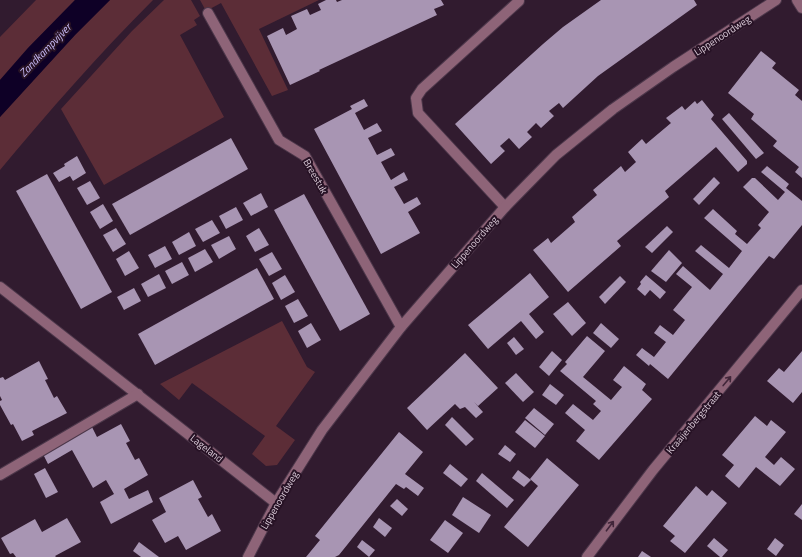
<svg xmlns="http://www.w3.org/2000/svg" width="802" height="557" viewBox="0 0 802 557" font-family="'Titillium Web',sans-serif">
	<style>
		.green { fill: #5c2d37 }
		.water { fill: #0e0026 }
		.building { fill: #a895b3 }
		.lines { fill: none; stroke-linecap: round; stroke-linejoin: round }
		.minor-casing { stroke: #4c374a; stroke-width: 12 }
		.minor { stroke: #8e6478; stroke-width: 10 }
		.oneway { stroke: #41263a }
		.labels { text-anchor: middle; stroke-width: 4; stroke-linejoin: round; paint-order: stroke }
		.street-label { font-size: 10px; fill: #dbccd9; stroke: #271225 }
		.water-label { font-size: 11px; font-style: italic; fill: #c9bcf8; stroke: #271225 }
	</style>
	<rect width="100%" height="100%" fill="#311b2f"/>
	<g class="green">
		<polygon points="36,0 75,0 28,48 0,80 0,37"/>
		<path d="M 110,0 L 153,0 C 99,54 49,111 0,170 L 0,117 L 75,35 Z"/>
		<polygon points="164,0 191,0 200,16 194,20 197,25 180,35 224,117 104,185 61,109 132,31"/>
		<polygon points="200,0 319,0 259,29 288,90 272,96 221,3 206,11"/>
		<polygon points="282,321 307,367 315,372 276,426 295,440 277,465 266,466 252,454 265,436 192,383 179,400 160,384"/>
	</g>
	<polygon class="water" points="75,0 110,0 75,35 0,117 0,80 28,48"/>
	<g class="building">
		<polygon points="326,0 336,0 337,2 342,0 441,0 444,5 434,9 437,15 319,70 320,71 290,85 267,36 283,28 286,35 297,29 291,16 307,9 310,15 321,10 318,4"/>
		<polygon points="601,0 694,0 697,5 598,76 563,108 559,103 549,111 554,116 541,128 536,123 527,132 532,137 519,149 509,138 500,146 505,151 491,164 455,124 543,44 563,27"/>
		<polygon points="761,51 776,63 772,68 799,90 795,95 802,101 802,178 795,172 799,167 773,146 777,141 751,119 754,114 728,93"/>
		<polygon points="364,99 368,106 355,113 364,130 377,123 382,131 368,138 377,155 391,148 395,155 381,162 391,180 404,172 408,180 394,187 404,204 417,197 421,204 408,212 420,233 381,254 314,129 352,109 350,106"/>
		<polygon points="702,100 714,115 711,119 747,161 747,164 738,172 716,147 665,191 669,197 617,241 621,246 568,292 533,250 548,238 551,243 575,222 572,217 597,195 593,190 621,166 625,172 636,162 628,152 642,139 646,144 671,123 666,118 682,106 685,110 695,101 697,104"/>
		<polygon points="729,113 764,153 756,159 722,119"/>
		<polygon points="231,138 248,169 130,235 112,204"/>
		<polygon points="77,156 86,173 73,181 70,176 59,182 53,173 65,166 64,164"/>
		<polygon points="767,166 789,184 786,188 802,201 802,225 774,259 769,256 668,379 650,364 649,366 636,355 642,348 654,357 666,342 654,333 660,325 673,335 685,320 673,310 692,287 676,274 683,266 710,290 723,274 695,251 701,245 729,268 742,251 704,218 713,209 737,231 735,234 747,244 761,228 758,225 769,212 743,187 752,178 755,178 778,200 785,192 761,172"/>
		<polygon points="47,174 112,292 81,309 16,191"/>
		<polygon points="714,177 720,183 699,205 693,199"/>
		<polygon points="90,181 100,198 87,205 77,188"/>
		<polygon points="261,193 268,207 251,216 243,203"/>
		<polygon points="304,194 370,314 340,331 274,210"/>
		<polygon points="103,204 113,221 100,229 90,212"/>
		<polygon points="236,207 243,220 226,229 219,216"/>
		<polygon points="212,220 220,233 203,242 195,229"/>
		<polygon points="667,226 673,232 652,253 645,247"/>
		<polygon points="116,228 126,244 113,252 103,235"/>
		<polygon points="259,228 269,245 255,252 246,236"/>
		<polygon points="189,232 196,246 179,255 172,242"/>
		<polygon points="229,236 236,249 219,259 211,245"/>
		<polygon points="165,246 172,259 155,268 148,255"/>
		<polygon points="205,249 213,262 195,272 188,258"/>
		<polygon points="669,250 682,263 666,282 651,271"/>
		<polygon points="129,251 139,268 125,276 116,259"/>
		<polygon points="272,252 282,269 269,276 259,259"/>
		<polygon points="182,262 189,275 172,284 165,271"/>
		<polygon points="257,268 274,299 155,365 138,334"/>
		<polygon points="530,273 549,297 529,314 544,332 536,339 521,321 488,349 468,325"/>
		<polygon points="159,274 166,288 148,297 141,284"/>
		<polygon points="285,275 295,292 281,300 272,283"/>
		<polygon points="646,275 666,292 660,299 650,290 645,296 637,289 641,284 640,282"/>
		<polygon points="620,276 626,282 605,304 599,297"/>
		<polygon points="134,288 141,301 124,310 117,297"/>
		<polygon points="298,299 308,316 294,323 285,306"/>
		<polygon points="568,302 586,323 572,336 553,314"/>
		<polygon points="311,323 321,340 307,348 298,331"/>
		<polygon points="601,323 619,339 611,348 593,333"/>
		<polygon points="587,336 605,351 583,377 611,400 622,387 613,380 624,366 646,384 642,390 652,399 599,460 576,441 585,430 565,413 573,404 593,420 601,411 593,404 596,401 560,371 567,364 565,362"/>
		<polygon points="514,337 524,349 516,355 507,343"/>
		<polygon points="552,351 562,360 549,376 539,367"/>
		<polygon points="802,351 802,392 793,403 767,381 779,368 784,372"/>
		<polygon points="465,353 498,388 478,406 474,402 483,412 476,418 465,407 460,409 455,404 427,430 407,408"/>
		<polygon points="39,361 48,379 45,380 54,398 57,396 67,413 32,431 34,435 22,441 13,424 11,425 0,405 0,401 2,400 0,396 0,378 3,377 5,380"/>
		<polygon points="516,373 534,392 523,402 505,383"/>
		<polygon points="550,384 564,395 556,405 542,395"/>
		<polygon points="534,408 554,424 545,435 525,418"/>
		<polygon points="755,416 767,426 771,420 786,432 765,457 774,465 781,457 795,469 780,486 756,467 739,488 725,476 734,465 722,455"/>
		<polygon points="452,417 474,439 466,446 445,425"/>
		<polygon points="525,420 545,436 535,448 515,432"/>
		<polygon points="121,424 130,441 126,443 135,460 139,458 148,475 124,489 129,499 148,490 153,502 111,524 100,502 114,494 106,480 93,488 72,450 48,464 42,452 91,425 97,437"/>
		<polygon points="399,432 423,452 405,474 424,488 418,496 406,487 404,489 396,484 339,555 335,557 306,557 320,540 315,536"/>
		<polygon points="505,445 516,454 510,462 498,454"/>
		<polygon points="547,458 579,485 528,547 504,527 538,486 530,479"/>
		<polygon points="450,464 468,479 461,487 443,473"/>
		<polygon points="45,468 58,492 46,498 34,474"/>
		<polygon points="518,470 531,480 524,487 512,478"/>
		<polygon points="482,473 514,500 507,508 476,481"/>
		<polygon points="193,480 202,497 198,499 208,517 212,514 221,531 186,550 178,536 165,543 152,520 166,512 159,498"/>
		<polygon points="696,486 707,496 712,490 727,503 685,553 670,541 675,536 663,526"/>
		<polygon points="463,497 491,515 479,533 452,515"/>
		<polygon points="397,499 408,509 402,516 390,506"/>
		<polygon points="802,504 802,520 794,514"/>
		<polygon points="67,518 81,542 55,556 56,557 16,557 13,553 10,554 1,538 35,519 42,532"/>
		<polygon points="379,518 392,528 385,537 373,527"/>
		<polygon points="445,520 463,533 448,553 430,540"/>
		<polygon points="714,538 728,550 722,557 720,557 707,546"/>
		<polygon points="775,538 784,545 776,556 767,549"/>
		<polygon points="362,540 375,550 369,557 357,547"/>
		<polygon points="139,542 159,557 141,557 133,551"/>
		<polygon points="642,551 651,557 638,557"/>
	</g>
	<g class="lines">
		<g class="minor-casing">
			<g id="minor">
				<polyline points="797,0 802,8"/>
				<polyline points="208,13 279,140 305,156 401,327"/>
				<polyline points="505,207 418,113 416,98 422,89 519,1"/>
				<polyline points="0,287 276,503"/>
				<polyline points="0,475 138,394"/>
				<polyline points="248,557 276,503 322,430 401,327 505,207 556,155 613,109 673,67 776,0"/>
				<polyline points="587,557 653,470 802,290"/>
			</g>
		</g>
		<use href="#minor" class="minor"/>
	</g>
	<defs><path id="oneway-shaft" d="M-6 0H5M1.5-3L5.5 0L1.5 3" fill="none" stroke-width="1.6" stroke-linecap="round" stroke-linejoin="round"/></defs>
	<g class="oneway">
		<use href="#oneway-shaft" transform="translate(727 381) rotate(-50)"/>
		<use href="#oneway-shaft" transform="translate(610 526) rotate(-53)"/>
	</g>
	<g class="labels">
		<g class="street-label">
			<text transform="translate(722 35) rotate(-33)" y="4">Lippenoordweg</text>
			<text transform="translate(316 176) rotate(60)" y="4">Breestuk</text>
			<text transform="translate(474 242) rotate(-49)" y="4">Lippenoordweg</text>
			<text transform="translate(693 422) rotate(-50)" y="4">Kraaijenbergstraat</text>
			<text transform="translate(207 448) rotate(38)" y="4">Lageland</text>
			<text transform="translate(279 500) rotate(-60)" y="4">Lippenoordweg</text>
		</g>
		<g class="water-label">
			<text transform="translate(45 50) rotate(-46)" y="4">Zandkampvijver</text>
		</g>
	</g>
</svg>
